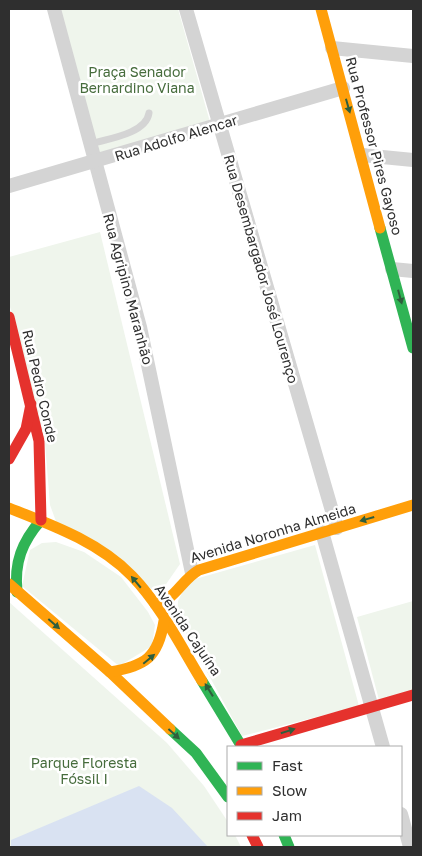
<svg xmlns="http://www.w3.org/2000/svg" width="422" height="856" viewBox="0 0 422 856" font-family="'Golos Text',sans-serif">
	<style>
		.green { fill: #eff5ec }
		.water { fill: #d9e2f2 }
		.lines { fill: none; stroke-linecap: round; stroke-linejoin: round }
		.lane { stroke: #d4d4d4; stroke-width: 7 }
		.street { stroke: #d4d4d4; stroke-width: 14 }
		.fast { stroke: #30b455; stroke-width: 11 }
		.slow { stroke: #ff9f0a; stroke-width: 11 }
		.jam { stroke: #e5322d; stroke-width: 11 }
		.oneway { fill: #2f5e3c }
		.labels { text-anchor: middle; stroke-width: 5; stroke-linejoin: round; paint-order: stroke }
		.park-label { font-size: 14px; fill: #466c3c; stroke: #fff }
		.street-label { font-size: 14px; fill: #2f2f2f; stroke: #fff }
	</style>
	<rect width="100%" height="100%" fill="#fff"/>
	<g class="green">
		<polygon points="57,9 178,9 210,122 96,154"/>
		<polygon points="100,232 180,564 162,590 156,592 57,524 50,505 45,443 9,303 9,257"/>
		<polygon points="56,542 84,552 121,577 148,612 155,625 152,646 119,666 22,586 30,550 42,543"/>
		<polygon points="315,545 359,706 242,736 177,617 178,601 188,581"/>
		<polygon points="413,601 413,690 379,700 357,617"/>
		<polygon points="9,602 167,743 204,786 228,822 228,835 235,835 241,847 9,847"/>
	</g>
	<polygon class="water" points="139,786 172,808 208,847 11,847 11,840"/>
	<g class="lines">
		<path class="lane" d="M 90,144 C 107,139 146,134 149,113"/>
		<g class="street">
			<polyline points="54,9 140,327 192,573"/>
			<polyline points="186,9 337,528"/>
			<polyline points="332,48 413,56"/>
			<polyline points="362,155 413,160"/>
			<polyline points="9,186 343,88"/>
			<polyline points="392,269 413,271"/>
			<polyline points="322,532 383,747"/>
			<polyline points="401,814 410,847"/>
		</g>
		<g class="fast">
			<polyline points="380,228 413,348"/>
			<path d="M 17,592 C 14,562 22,542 41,520"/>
			<polyline points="202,681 242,747"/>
			<polyline points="170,729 196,753 228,797"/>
			<polyline points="284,835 289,847"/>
		</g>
		<g class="slow">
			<polyline points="321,9 380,228"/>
			<path d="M 9,508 C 52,525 99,542 132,576 C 161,606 180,645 202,681"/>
			<polyline points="9,584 110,672 170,729"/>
			<path d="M 155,604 C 176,600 181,580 199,570 L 413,505"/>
			<path d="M 110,672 C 145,666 158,658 164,621"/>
		</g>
		<g class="jam">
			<polyline points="9,317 39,441 41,520"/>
			<polyline points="9,459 26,429 31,404"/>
			<polyline points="241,745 413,695"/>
			<polyline points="252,835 258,847"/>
		</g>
	</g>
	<defs><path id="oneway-solid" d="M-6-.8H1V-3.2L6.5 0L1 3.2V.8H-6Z" transform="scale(1.25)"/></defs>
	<g class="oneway">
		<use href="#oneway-solid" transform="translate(348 106) rotate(74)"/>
		<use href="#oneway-solid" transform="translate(400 297) rotate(75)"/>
		<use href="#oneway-solid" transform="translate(367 519) rotate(164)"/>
		<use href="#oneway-solid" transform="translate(136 582) rotate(-130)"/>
		<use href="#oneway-solid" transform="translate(54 624) rotate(41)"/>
		<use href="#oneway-solid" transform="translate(149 659) rotate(-40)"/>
		<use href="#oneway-solid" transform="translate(209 690) rotate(-122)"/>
		<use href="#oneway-solid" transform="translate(288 731) rotate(-17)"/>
		<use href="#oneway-solid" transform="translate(174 734) rotate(42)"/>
	</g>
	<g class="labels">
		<g class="park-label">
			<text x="137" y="77">Praça Senador<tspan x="137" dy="16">Bernardino Viana</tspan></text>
			<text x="84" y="768">Parque Floresta<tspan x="84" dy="16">Fóssil I</tspan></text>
		</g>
		<g class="street-label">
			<text transform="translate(176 138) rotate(-17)" y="5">Rua Adolfo Alencar</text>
			<text transform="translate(374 146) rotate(75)" y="5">Rua Professor Pires Gayoso</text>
			<text transform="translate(261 269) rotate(74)" y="5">Rua Desembargador José Lourenço</text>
			<text transform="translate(128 289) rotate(75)" y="5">Rua Agripino Maranhão</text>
			<text transform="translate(40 386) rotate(77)" y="5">Rua Pedro Conde</text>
			<text transform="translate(273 533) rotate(-17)" y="5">Avenida Noronha Almeida</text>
			<text transform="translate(188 630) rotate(56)" y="5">Avenida Cajuína</text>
		</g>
	</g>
	<rect width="422" height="856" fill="none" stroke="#2f2f2f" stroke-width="20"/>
	<rect x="227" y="746" width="175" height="90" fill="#ffffff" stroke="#acacac"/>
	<rect x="237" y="762" width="25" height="8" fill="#30b455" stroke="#acacac"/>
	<text x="272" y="771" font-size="15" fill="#2f2f2f">Fast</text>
	<rect x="237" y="787" width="25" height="8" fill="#ff9f0a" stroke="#acacac"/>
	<text x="272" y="796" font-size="15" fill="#2f2f2f">Slow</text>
	<rect x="237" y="812" width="25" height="8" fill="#e5322d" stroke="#acacac"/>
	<text x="272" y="821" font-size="15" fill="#2f2f2f">Jam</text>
</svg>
